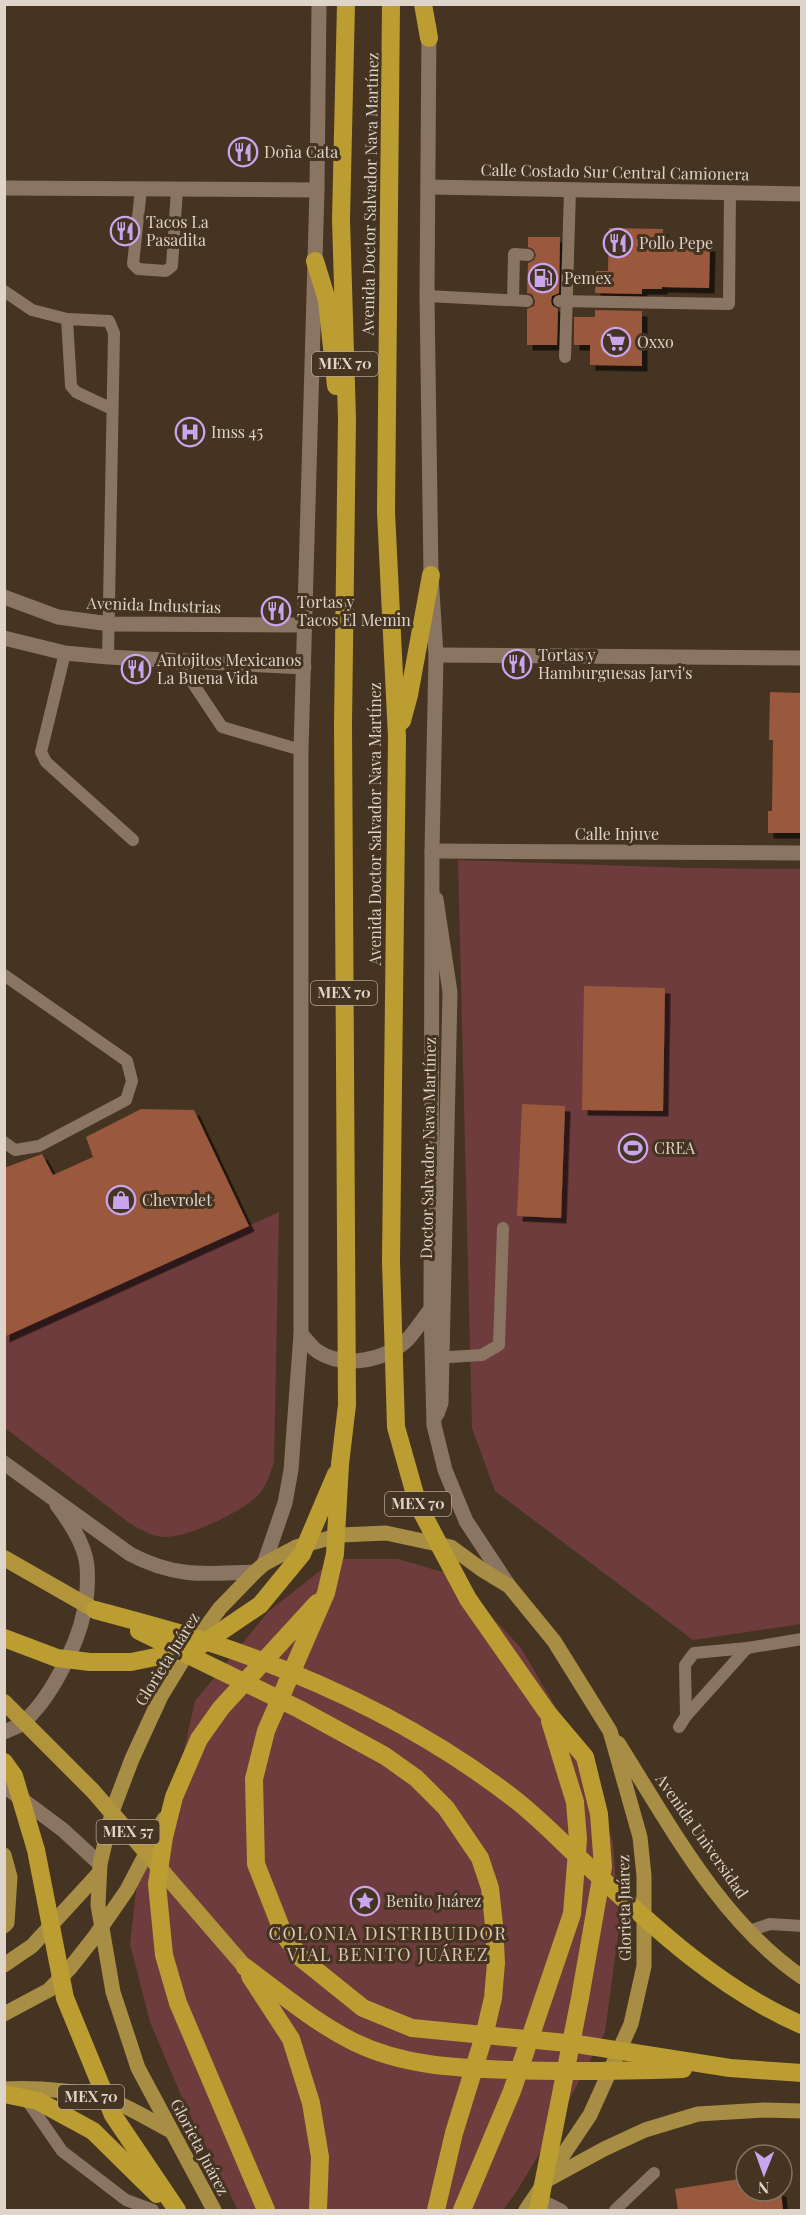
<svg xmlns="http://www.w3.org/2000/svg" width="806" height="2215" viewBox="0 0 806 2215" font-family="'Playfair Display',serif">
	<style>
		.green { fill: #6e3c3d }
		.building { fill: #9a583c; filter: url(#shadow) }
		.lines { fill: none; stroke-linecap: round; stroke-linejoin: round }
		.service { stroke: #897561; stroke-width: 12 }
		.minor { stroke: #897561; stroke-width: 15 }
		.tertiary { stroke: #897561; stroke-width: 15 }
		.secondary { stroke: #897561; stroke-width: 15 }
		.primary { stroke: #a88d44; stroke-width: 15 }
		.trunk { stroke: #b2953a; stroke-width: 16 }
		.motorway { stroke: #bc9d31; stroke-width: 18 }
		.labels { text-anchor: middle; stroke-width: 6; stroke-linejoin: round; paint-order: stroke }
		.shield { fill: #453421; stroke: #b0a497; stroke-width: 1.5 }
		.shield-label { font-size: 15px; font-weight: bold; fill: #ded4c9 }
		.poi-label { font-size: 16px; fill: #ded4c9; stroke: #453421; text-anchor: start }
		.street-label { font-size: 16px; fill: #ded4c9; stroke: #453421 }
		.neighbourhood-label { font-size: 18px; letter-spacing: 1.5px; fill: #dcc7b1; stroke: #453421 }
	</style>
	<defs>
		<filter id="shadow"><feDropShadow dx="5.5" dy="5.5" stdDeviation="0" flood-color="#0009"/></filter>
	</defs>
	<rect width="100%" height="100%" fill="#453421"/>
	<g class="green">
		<polygon points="458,860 689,868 801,869 801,1624 693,1640 495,1491 472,1428"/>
		<path d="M 279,1212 L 274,1462 C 270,1474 267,1486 258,1495 C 243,1512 185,1539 162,1537 C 149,1535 139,1529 128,1522 L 5,1428 L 4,1337 Z"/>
		<polygon points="335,1559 398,1559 453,1575 521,1648 578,1745 613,1842 619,1928 605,2032 554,2129 517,2191 503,2210 238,2210 186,2107 150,2022 130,1944 141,1847 174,1797 195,1701 269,1611"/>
	</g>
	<g class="building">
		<polygon points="609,228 663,229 662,245 710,246 709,288 662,287 662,289 642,289 642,294 595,293 596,271 608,271"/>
		<polygon points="528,237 560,237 559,293 552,296 551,301 552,305 558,309 557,345 527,345 527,309 534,306 535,301 532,294 527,293 528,263 534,260 536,255 533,249 528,247"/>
		<polygon points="595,310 642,311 642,366 590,365 590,345 574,345 574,317 595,317"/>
		<polygon points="770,692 801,693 801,833 768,833 768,811 772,811 773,740 769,740"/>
		<polygon points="584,986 665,988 663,1111 582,1110"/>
		<polygon points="522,1104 565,1106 561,1218 517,1216"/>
		<polygon points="141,1109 194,1110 249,1226 4,1337 4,1168 42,1154 53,1175 93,1157 86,1137"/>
		<polygon points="746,2178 746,2191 781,2191 783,2211 678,2211 675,2189"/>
	</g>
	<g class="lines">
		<g class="service">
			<polyline points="141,189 133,264 138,269 166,271 172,266 177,189"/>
			<polyline points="4,291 32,310 67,319"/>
			<polyline points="427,296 527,301"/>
			<polyline points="513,300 514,254 528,255"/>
			<polyline points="559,301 729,304 730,192"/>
			<polyline points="565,357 570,190"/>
			<polyline points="65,653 41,752 46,762 133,840"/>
			<polyline points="108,657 114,333 109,321 67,319 71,386 76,392 112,409"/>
			<polyline points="178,661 222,727 301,750"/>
			<polyline points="4,975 127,1061 132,1081 126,1100 39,1146 15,1150 4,1142"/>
			<polyline points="433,1358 482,1355 499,1345 503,1228"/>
			<polyline points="686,1716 747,1648"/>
			<polyline points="679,1727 686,1716 685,1665 694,1653 747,1648 802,1639"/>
			<polyline points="749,1931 770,1924 802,1926"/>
			<polyline points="24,2096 62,2151 126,2200 153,2210"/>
			<polyline points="536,2197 562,2210"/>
			<polyline points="615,2210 654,2173"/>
		</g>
		<g class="minor">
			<polyline points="428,187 802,194"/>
			<polyline points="436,655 802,658"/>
			<polyline points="432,851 802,853"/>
			<polyline points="436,899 450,992 441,1403 437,1414"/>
		</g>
		<polyline class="tertiary" points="4,188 317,190"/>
		<g class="secondary">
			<polyline points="429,27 427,296 431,575 436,655 432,851 431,1309 434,1425 445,1470 466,1521 509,1586"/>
			<polyline points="4,597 58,617 110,624 305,625"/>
			<polyline points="4,638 65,653 108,657 304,667"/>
			<path d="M 301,1334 C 306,1339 311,1347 317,1351 C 344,1369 385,1361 408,1339 C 416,1330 423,1319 431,1309"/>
			<path d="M 4,1463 L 130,1554 C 175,1578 206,1574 255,1572"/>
			<polyline points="264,1564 285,1503 291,1470 301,1334 301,750 317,190 319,4"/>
			<path d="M 4,1732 C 10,1729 17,1727 21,1724 C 49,1702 77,1646 84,1612 C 87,1598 88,1581 87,1566 C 85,1544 70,1522 57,1505"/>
			<polyline points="4,1786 63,1830 100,1864"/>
		</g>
		<g class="primary">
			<path d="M 618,1743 C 670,1825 720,1921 802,1977"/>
			<polyline points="4,1855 10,1877 7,1923 4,1926"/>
			<polyline points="4,1965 32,1946 99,1873"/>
			<polyline points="4,2014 49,1990 70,1968 93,1939 127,1890 164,1819"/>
			<path d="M 4,2089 C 34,2087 90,2091 117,2103 C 135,2110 153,2122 171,2131"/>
			<polyline points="549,2179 604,2149 645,2130 698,2114 764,2110 802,2111"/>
			<polyline points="214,2210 138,2068 113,1992 98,1905 100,1864 113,1809 132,1759 161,1696 189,1650 220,1608 255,1572 264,1564 296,1547 341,1535 386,1533 451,1547 481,1569 509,1586 554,1641 610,1731 640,1837 644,1876 644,1966 631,2024 590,2115 526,2210"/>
		</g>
		<g class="trunk">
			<polyline points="4,1558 95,1610"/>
			<polyline points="4,1702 93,1791 245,1967"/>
		</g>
		<g class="motorway">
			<polyline points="346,4 341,219 347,419 343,724 347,1405 340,1464 335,1554 326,1593 266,1731 254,1779 256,1864 284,1935 302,1959 363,2008 412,2028 577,2044 730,2068 802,2073"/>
			<polyline points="391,4 386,512 397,737 391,1261 396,1427 418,1505 468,1599 547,1712 585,1757 599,1814 603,1867 580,1998 538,2210"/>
			<polyline points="423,4 429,38"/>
			<polyline points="315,261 327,300 336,386"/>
			<polyline points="402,721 409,695 431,575"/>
			<path d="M 95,1610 C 132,1620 171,1630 208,1642 C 318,1678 426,1730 517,1801 C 537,1817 556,1836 574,1853 C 643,1917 714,1987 802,2025"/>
			<polyline points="139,1631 299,1709 385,1756 416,1778 446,1808 480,1858 490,1888 494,1925 496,1963 493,1998 484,2036 454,2133 436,2210"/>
			<polyline points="4,1638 57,1658 90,1662 131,1662 195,1649 260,1605 302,1554 336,1474"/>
			<polyline points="4,1762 14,1776 36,1850 65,1998 113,2115 177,2210"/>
			<path d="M 245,1967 C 280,1993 314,2022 354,2042 C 403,2066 456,2068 510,2070 C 568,2072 625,2071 683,2069"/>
			<polyline points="250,1976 291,2039 311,2103 320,2157 318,2210"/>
			<polyline points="4,2094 38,2101 93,2131 157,2194"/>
			<polyline points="266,2210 178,2003 164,1955 157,1884 164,1837 174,1797 199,1739 221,1708 317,1603"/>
			<polyline points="462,2210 512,2091 572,1914 578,1839 575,1802 550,1721"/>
		</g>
	</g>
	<defs>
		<g id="restaurant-ring" transform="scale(1.5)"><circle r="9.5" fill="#453421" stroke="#c9a5ee" stroke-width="1.5"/><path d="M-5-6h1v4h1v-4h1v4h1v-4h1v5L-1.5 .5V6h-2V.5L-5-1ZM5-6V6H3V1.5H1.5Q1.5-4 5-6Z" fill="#c9a5ee"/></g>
		<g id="fuel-ring" transform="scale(1.5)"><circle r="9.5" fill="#453421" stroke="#c9a5ee" stroke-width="1.5"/><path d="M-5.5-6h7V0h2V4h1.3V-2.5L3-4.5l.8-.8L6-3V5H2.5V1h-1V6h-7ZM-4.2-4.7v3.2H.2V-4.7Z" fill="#c9a5ee"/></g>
		<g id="supermarket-ring" transform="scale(1.5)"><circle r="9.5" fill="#453421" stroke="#c9a5ee" stroke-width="1.5"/><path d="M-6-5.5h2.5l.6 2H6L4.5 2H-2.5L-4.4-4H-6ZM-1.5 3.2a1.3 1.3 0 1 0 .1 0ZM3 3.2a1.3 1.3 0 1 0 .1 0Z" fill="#c9a5ee"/></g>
		<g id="hospital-ring" transform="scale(1.5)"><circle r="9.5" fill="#453421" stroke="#c9a5ee" stroke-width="1.5"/><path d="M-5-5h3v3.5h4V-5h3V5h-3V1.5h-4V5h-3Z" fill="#c9a5ee"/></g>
		<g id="stadium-ring" transform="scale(1.5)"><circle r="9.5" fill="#453421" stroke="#c9a5ee" stroke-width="1.5"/><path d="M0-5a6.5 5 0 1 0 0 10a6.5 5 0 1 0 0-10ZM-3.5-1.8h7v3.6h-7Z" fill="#c9a5ee"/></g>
		<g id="shop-ring" transform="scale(1.5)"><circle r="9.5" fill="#453421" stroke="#c9a5ee" stroke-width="1.5"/><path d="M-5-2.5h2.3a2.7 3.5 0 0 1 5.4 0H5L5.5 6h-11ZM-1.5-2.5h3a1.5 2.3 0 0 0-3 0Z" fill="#c9a5ee"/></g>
		<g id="sight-ring" transform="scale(1.5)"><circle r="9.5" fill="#453421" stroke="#c9a5ee" stroke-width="1.5"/><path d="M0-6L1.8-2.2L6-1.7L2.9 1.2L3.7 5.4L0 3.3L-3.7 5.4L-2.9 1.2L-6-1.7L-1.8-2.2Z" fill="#c9a5ee"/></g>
	</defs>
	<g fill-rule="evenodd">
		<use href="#restaurant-ring" x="243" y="152"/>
		<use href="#restaurant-ring" x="125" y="231"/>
		<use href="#restaurant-ring" x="618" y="243"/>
		<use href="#fuel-ring" x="543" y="278"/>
		<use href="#supermarket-ring" x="616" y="342"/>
		<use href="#hospital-ring" x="190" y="432"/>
		<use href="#restaurant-ring" x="276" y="611"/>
		<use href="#restaurant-ring" x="517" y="664"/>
		<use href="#restaurant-ring" x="136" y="669"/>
		<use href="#stadium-ring" x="633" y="1148"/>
		<use href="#shop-ring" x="121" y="1200"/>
		<use href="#sight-ring" x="365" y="1901"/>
	</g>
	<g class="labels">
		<g class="shield">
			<rect x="312" y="352" width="66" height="24" rx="4.5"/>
			<rect x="311" y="981" width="66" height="24" rx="4.5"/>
			<rect x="385" y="1492" width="66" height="24" rx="4.5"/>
			<rect x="96.5" y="1820" width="63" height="24" rx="4.5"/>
			<rect x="58" y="2085" width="66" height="24" rx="4.5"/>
		</g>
		<g class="shield-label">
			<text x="345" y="369">MEX 70</text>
			<text x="344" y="998">MEX 70</text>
			<text x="418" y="1509">MEX 70</text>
			<text x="128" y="1837">MEX 57</text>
			<text x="91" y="2102">MEX 70</text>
		</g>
		<g class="poi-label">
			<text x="264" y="158">Doña Cata</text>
			<text x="146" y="228">Tacos La<tspan x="146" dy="18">Pasadita</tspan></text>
			<text x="639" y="249">Pollo Pepe</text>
			<text x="564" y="284">Pemex</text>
			<text x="637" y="348">Oxxo</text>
			<text x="211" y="438">Imss 45</text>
			<text x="297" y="608">Tortas y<tspan x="297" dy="18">Tacos El Memin</tspan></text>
			<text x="538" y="661">Tortas y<tspan x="538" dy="18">Hamburguesas Jarvi's</tspan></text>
			<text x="157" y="666">Antojitos Mexicanos<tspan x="157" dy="18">La Buena Vida</tspan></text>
			<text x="654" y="1154">CREA</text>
			<text x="142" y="1206">Chevrolet</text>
			<text x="386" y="1907">Benito Juárez</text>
		</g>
		<g class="street-label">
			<text transform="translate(615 172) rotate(1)" y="6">Calle Costado Sur Central Camionera</text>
			<text transform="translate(370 194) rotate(-89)" y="6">Avenida Doctor Salvador Nava Martínez</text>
			<text transform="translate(154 605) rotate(2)" y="6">Avenida Industrias</text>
			<text transform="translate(375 824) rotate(-90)" y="6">Avenida Doctor Salvador Nava Martínez</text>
			<text x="617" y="840">Calle Injuve</text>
			<text transform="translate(428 1148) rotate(-89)" y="6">Doctor Salvador Nava Martínez</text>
			<text transform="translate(167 1659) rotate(-58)" y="6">Glorieta Juárez</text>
			<text transform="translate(702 1836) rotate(55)" y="6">Avenida Universidad</text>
			<text transform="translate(624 1908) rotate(-91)" y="6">Glorieta Juárez</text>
			<text transform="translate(200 2147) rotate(62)" y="6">Glorieta Juárez</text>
		</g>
		<g class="neighbourhood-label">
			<text x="388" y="1940">COLONIA DISTRIBUIDOR<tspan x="388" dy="21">VIAL BENITO JUÁREZ</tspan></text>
		</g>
	</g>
	<rect width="806" height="2215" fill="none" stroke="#ded4c9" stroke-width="12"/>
	<g transform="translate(764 2173) rotate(181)"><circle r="28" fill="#453421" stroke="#827464" stroke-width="1.5"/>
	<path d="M0-4.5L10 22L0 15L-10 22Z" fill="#c9a5ee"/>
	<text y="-9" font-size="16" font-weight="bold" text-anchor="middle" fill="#ded4c9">N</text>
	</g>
</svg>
